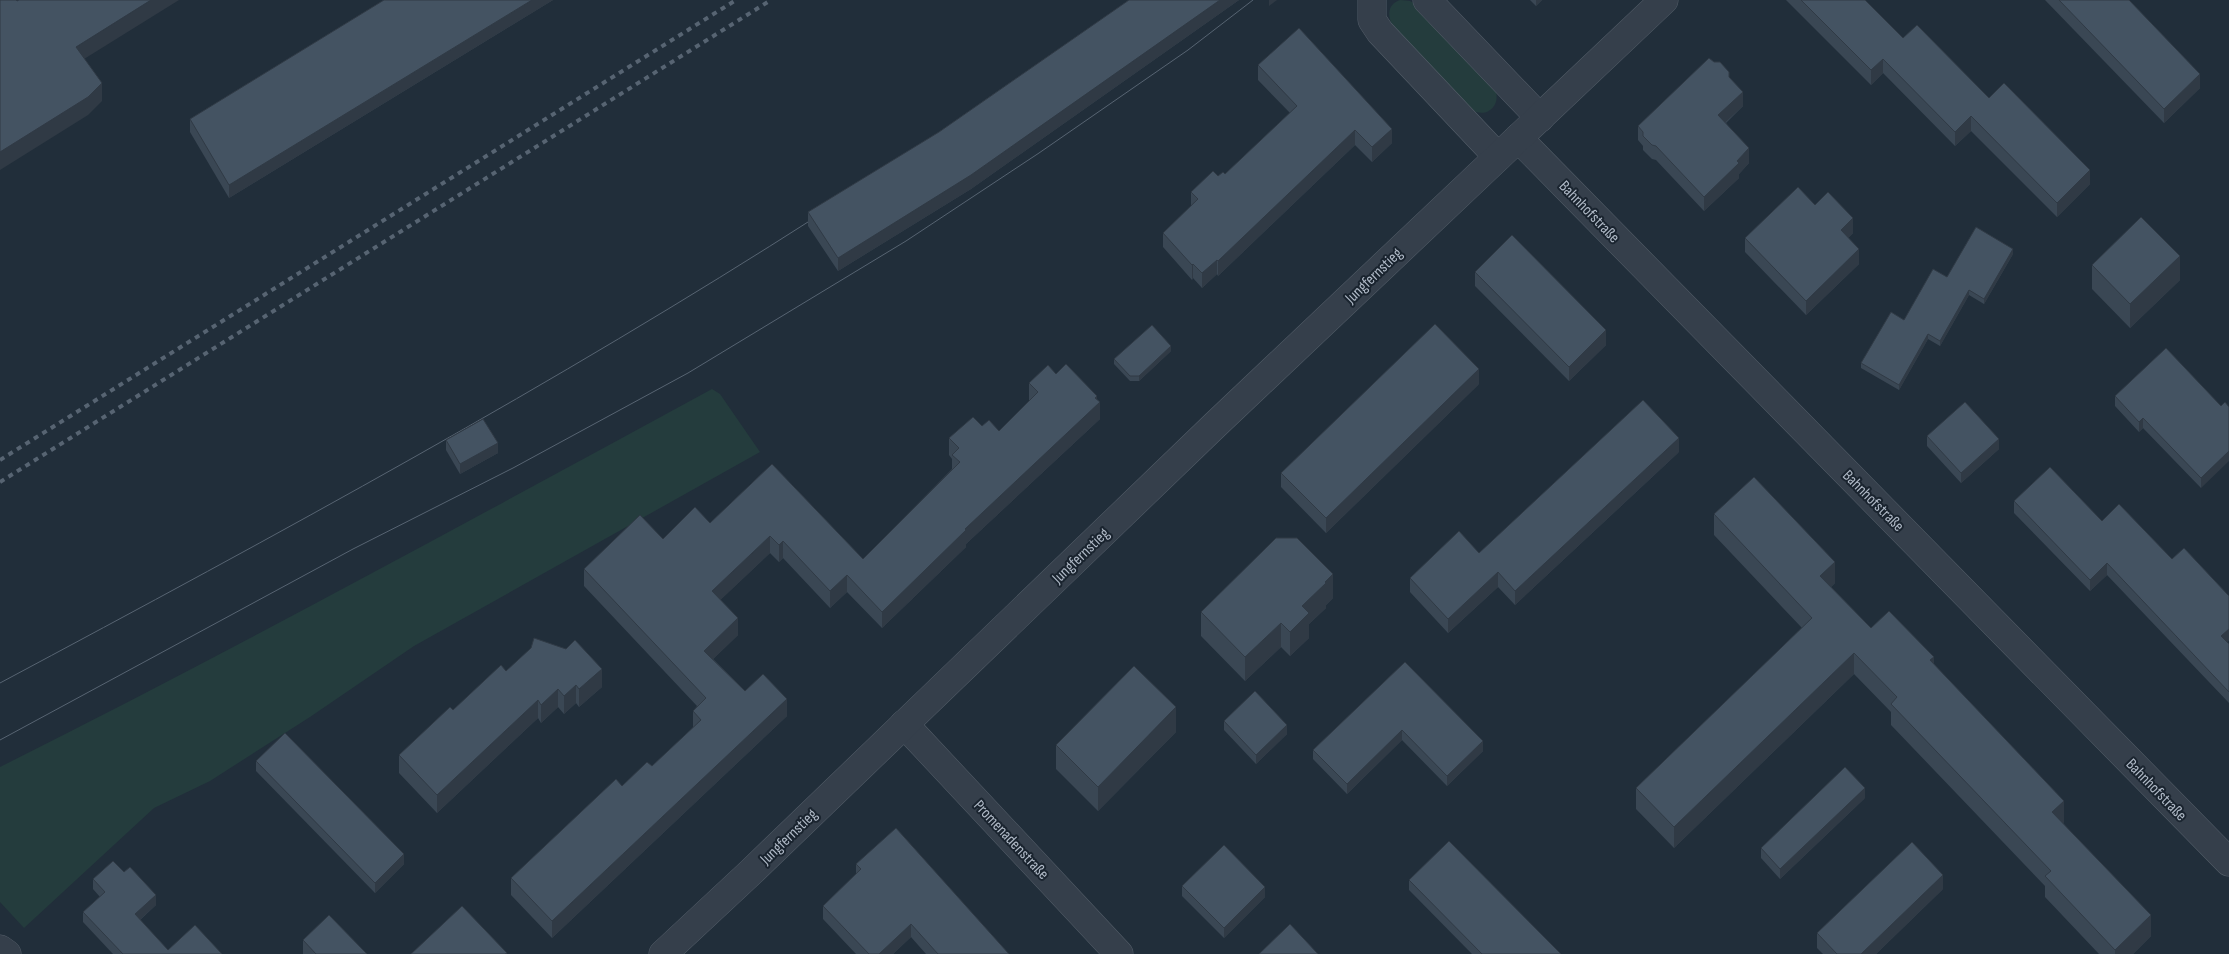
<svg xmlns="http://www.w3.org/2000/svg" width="2229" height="954" viewBox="0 0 2229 954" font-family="'Sofia Sans Condensed',sans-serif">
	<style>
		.green { fill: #243c3d }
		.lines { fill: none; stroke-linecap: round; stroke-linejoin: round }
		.minor-casing { stroke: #535d68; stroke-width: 29 }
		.minor { stroke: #353f4b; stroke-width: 28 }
		.tram { stroke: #576472; stroke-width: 1 }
		.rail { stroke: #576472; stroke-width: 4; stroke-dasharray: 5 5; stroke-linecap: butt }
		.wall { fill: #3a4754 }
		.shaded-wall { fill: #303a45 }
		.building { fill: #445362; stroke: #303a45 }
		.labels { text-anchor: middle; stroke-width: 4; stroke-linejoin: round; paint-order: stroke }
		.street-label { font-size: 16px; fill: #b0bac7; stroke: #1a242f }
	</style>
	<rect width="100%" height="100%" fill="#212e3a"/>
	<g class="green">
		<path d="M 1400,0 L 1410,1 L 1415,4 L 1496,92 C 1500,108 1484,119 1471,109 L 1393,27 C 1388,17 1386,5 1400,0 Z"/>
		<path d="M 712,389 L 720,394 L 760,452 L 414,646 L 310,717 L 210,781 L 154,808 L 24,928 L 0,902 L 0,767 C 240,647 476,517 712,389 Z"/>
	</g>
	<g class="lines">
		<g class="minor-casing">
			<g id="minor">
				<polyline points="1372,0 1372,20 1380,32 1498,157"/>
				<polyline points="1427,0 1540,118"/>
				<polyline points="1518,138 2229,862"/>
				<polyline points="904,724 1119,954"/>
				<polyline points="0,949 7,954"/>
				<polyline points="663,954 751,872 1215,425 1664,0"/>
			</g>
		</g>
		<use href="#minor" class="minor"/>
		<g class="tram">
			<path d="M 0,683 C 277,535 554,385 819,215"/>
			<polyline points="0,740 353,549 513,468 688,373 906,241 1039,153 1188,50 1253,0"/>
		</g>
		<g class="rail">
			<polyline points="0,460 736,0"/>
			<polyline points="0,482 771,0"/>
		</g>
	</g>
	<g class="wall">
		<polygon points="384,0 553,0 229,198 190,132 190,119"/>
		<polygon points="1129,0 1239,0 971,189 838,271 808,226 808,212 939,132"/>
		<polygon points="1530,0 1542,0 1536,6"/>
		<polygon points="1786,0 1865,0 1903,38 1989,98 2090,184 2057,217 1971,131 1955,146 1883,73 1871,85"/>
		<polygon points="2045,0 2129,0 2200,88 2164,123"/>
		<polygon points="1258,65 1392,143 1372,162 1355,145 1218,276 1217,274 1202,288 1193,278 1192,280 1163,247 1163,233 1191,206 1191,192 1218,176 1225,174 1290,113 1258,80"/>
		<polygon points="1729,77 1743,106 1726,123 1749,163 1739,174 1739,178 1704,211 1656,160 1652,159 1643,150 1643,146 1638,140 1638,126"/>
		<polygon points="1815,205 1853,233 1848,238 1859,264 1806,315 1745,252 1745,238"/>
		<polygon points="2013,254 1984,304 1969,295 1940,346 1928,339 1899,390 1861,368 1861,363 1947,277"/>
		<polygon points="2092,265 2180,280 2130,328 2092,289"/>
		<polygon points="1475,272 1606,345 1569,381 1475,286"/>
		<polygon points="1171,351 1139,381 1130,381 1114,364 1114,359"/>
		<polygon points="1056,374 1097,399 1100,419 966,544 966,547 882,628 847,592 830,608 783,558 779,562 770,553 720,600 738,635 713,659 745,691 787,716 552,938 511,895 511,878 622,786 652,766 693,728 693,711 697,706 584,586 584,569 663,539 710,523 772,464 863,559 952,469 952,459 949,455 949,438 982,426 999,431 1030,401 1029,400 1029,383"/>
		<polygon points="1479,384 1326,533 1281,487 1281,473"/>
		<polygon points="2115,396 2221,406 2201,488 2143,428 2139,432 2115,406"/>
		<polygon points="1927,436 1999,449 1961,483 1927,446"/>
		<polygon points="446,440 498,453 460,474 446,450"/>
		<polygon points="1679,452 1515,605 1498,587 1448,633 1410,592 1410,578 1479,553"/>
		<polygon points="2014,501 2102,521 2172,559 2229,596 2229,640 2227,642 2229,644 2229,703 2107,575 2090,591 2014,513"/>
		<polygon points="1714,514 1835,583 1831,587 1871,628 1934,664 2064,822 2063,823 2151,936 2133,954 2099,954 2045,897 2045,886 1891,725 1891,712 1854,674 1674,848 1636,809 1636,788 1802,628 1714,535"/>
		<polygon points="1333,598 1326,605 1326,608 1309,624 1309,638 1290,656 1281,647 1245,681 1201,636 1201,612"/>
		<polygon points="1405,662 1483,751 1447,786 1402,740 1347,794 1313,759 1313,750"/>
		<polygon points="506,671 602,687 579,707 576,703 564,714 558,707 541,723 538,718 437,813 399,773 399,755 453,710"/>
		<polygon points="1224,721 1287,734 1256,764 1224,730"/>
		<polygon points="1176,732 1098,811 1056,769 1056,745"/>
		<polygon points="256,761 404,864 375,893 256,771"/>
		<polygon points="1865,798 1780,879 1761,858 1761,848"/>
		<polygon points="856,864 1009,954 926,954 911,937 893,954 856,954 823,919 823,906 856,874"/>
		<polygon points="93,879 156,905 140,920 168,950 222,954 113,954 83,922 83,912 100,897 93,889"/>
		<polygon points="1409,880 1561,954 1472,954 1409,890"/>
		<polygon points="1182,886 1265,897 1224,938 1182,896"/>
		<polygon points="1943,889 1876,954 1823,954 1817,948 1817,933"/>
		<polygon points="303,940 367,954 303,954"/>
	</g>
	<g class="shaded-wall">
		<polygon points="151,0 179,0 76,64 76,47"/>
		<polygon points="532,0 553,0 229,198 229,185"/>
		<polygon points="1220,0 1239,0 971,189 838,271 838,258"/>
		<polygon points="1269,0 1277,0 1269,6"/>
		<polygon points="1536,0 1542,0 1536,6"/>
		<polygon points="1883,59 1883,73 1871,85 1871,70"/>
		<polygon points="2200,74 2200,88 2164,123 2164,109"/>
		<polygon points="102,83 102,101 88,115 0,170 0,152"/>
		<polygon points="1743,92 1743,106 1718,129 1718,115"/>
		<polygon points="1971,116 1971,131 1955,146 1955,132"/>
		<polygon points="1392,129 1392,143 1372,162 1372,147"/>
		<polygon points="1355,130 1355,145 1218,276 1218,261"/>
		<polygon points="1749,148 1749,163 1739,174 1739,178 1704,211 1704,197"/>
		<polygon points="2090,170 2090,184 2057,217 2057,203"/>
		<polygon points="1853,218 1853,233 1841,245 1841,230"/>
		<polygon points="1859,249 1859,264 1806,315 1806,301"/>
		<polygon points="2013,249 2013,254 1984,304 1984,299"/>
		<polygon points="2180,256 2180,280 2130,328 2130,304"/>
		<polygon points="1217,260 1217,274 1202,288 1202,273"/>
		<polygon points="1193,264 1193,278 1192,280 1192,265"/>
		<polygon points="1969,290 1969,295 1940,346 1940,341"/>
		<polygon points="1606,330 1606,345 1569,381 1569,367"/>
		<polygon points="1928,334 1928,339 1899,390 1899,385"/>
		<polygon points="1171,346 1171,351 1139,381 1139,376"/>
		<polygon points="1479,369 1479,384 1326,533 1326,518"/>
		<polygon points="1097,396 1097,405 1100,402 1100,419 966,544 966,547 882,628 882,612"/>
		<polygon points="2143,418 2143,428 2139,432 2139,422"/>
		<polygon points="1679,438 1679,452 1515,605 1515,591"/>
		<polygon points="1999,439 1999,449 1961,483 1961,473"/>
		<polygon points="498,443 498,453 460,474 460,464"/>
		<polygon points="2229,451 2229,461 2201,488 2201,478"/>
		<polygon points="770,536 770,553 712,608 712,591"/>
		<polygon points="783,541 783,558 779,562 779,545"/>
		<polygon points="1835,562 1835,583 1820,597 1820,576"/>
		<polygon points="2107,563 2107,575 2090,591 2090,580"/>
		<polygon points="1498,572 1498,587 1448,633 1448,619"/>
		<polygon points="1333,574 1333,598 1326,605 1326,608 1309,624 1309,638 1290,656 1290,632 1302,606"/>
		<polygon points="847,575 847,592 830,608 830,591"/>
		<polygon points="738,618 738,635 704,668 704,651"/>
		<polygon points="1281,623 1281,647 1245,681 1245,657"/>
		<polygon points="2229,629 2229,640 2221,648 2221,636"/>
		<polygon points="1854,653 1854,674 1674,848 1674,827"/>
		<polygon points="1934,657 1934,678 1930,660"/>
		<polygon points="602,669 602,687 579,707 579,689"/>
		<polygon points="576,685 576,703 564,714 564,696"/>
		<polygon points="558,689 558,707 541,723 541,705"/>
		<polygon points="787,699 787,716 552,938 552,921"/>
		<polygon points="538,700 538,718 437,813 437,795"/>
		<polygon points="1176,707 1176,732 1098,811 1098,787"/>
		<polygon points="1287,725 1287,734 1256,764 1256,755"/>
		<polygon points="1402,730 1402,740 1347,794 1347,784"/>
		<polygon points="1483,741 1483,751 1447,786 1447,776"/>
		<polygon points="1865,788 1865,798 1780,879 1780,869"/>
		<polygon points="2064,801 2064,822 2052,833 2052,812"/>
		<polygon points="404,854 404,864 375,893 375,883"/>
		<polygon points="1943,875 1943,889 1876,954 1861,954"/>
		<polygon points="1265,887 1265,897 1224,938 1224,928"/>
		<polygon points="156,895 156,905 135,924 135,914"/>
		<polygon points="2151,915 2151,936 2133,954 2115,954 2115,950"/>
		<polygon points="911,924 911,937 893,954 879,954"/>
	</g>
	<g class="building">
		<polygon points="0,0 16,0 17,1 19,0 151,0 76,47 102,83 88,97 0,152"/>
		<polygon points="384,0 532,0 229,185 190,119"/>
		<polygon points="1129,0 1220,0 971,175 838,258 808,212 939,132"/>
		<polygon points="1801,0 1865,0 1903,38 1917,25 1989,98 2004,83 2090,170 2057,203 1971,116 1955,132 1883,59 1871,70"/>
		<polygon points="2059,0 2129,0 2200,74 2164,109"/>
		<polygon points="1299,28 1392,129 1372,147 1355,130 1218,261 1217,260 1202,273 1193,264 1192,265 1163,233 1198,199 1191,192 1213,171 1218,176 1223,172 1225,174 1297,106 1258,65"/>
		<polygon points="1709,58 1714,62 1720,62 1729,72 1729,77 1743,92 1718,115 1749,148 1737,161 1739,163 1704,197 1656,146 1652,145 1643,136 1643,132 1638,126"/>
		<polygon points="1798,187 1815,205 1828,192 1853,218 1841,230 1859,249 1806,301 1745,238"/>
		<polygon points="2141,217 2180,256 2130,304 2092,265"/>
		<polygon points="1976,227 2013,249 1984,299 1969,290 1940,341 1928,334 1899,385 1861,363 1891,312 1904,320 1933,269 1947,277"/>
		<polygon points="1512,235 1606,330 1569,367 1475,272"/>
		<polygon points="1435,324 1479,369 1326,518 1281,473"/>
		<polygon points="1152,325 1171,346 1139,376 1130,376 1114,359"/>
		<polygon points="2166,348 2221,406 2225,402 2229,407 2229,451 2201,478 2143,418 2139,422 2115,396"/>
		<polygon points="1066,364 1097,396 1095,398 1100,402 965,529 966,530 882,612 847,575 830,591 783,541 779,545 770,536 712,591 738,618 704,651 745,691 763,674 787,699 552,921 511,878 616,779 622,786 647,762 652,766 701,720 693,711 706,698 584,569 640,515 663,539 695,507 710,523 772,464 863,559 960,462 952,455 959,448 949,438 973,417 982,426 989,420 999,431 1038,392 1029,383 1048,365 1056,374"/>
		<polygon points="1643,400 1679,438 1515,591 1498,572 1448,619 1410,578 1459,531 1479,553"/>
		<polygon points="1965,402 1999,439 1961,473 1927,436"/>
		<polygon points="483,419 498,443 460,464 446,440"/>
		<polygon points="2050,467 2102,521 2119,504 2172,559 2184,548 2229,596 2229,629 2221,636 2229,644 2229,692 2107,563 2090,580 2014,501"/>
		<polygon points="1754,477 1835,562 1820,576 1871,628 1889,611 1934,657 1930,660 2064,801 2052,812 2151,915 2115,950 2045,876 2051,871 1891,704 1897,697 1854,653 1674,827 1636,788 1812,618 1714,514"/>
		<polygon points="1276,538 1297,538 1333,574 1325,582 1326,583 1302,606 1309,613 1290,632 1281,623 1245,657 1201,612"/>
		<polygon points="534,638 566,649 575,640 602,669 579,689 576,685 564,696 558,689 541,705 538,700 437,795 399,755 450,707 453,710 501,665 506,671 531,648"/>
		<polygon points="1405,662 1483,741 1447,776 1402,730 1347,784 1313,750"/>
		<polygon points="1134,666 1176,707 1098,787 1056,745"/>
		<polygon points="1255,691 1287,725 1256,755 1224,721"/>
		<polygon points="285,733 404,854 375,883 256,761"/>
		<polygon points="1845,767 1865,788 1780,869 1761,848"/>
		<polygon points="896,828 1009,954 938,954 911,924 879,954 869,954 823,906 861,869 856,864"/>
		<polygon points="1449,841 1561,954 1482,954 1409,880"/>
		<polygon points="1912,842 1943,875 1861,954 1837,954 1817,933"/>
		<polygon points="1224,845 1265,887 1224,928 1182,886"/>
		<polygon points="113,861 124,872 130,867 156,895 135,914 168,950 195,925 222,954 123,954 83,912 105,892 93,879"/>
		<polygon points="462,906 507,953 505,954 411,954"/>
		<polygon points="329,915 367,954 316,954 303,940"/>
		<polygon points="1290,924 1318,954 1259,954"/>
	</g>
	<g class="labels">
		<g class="street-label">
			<text transform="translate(1590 211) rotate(46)" y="6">Bahnhofstraße</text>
			<text transform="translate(1373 275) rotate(-44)" y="6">Jungfernstieg</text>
			<text transform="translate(1874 500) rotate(45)" y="6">Bahnhofstraße</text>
			<text transform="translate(1080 555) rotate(-44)" y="6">Jungfernstieg</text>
			<text transform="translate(2157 789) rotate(46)" y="6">Bahnhofstraße</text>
			<text transform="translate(788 836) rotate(-44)" y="6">Jungfernstieg</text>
			<text transform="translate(1012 839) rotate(47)" y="6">Promenadenstraße</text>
		</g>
	</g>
</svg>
